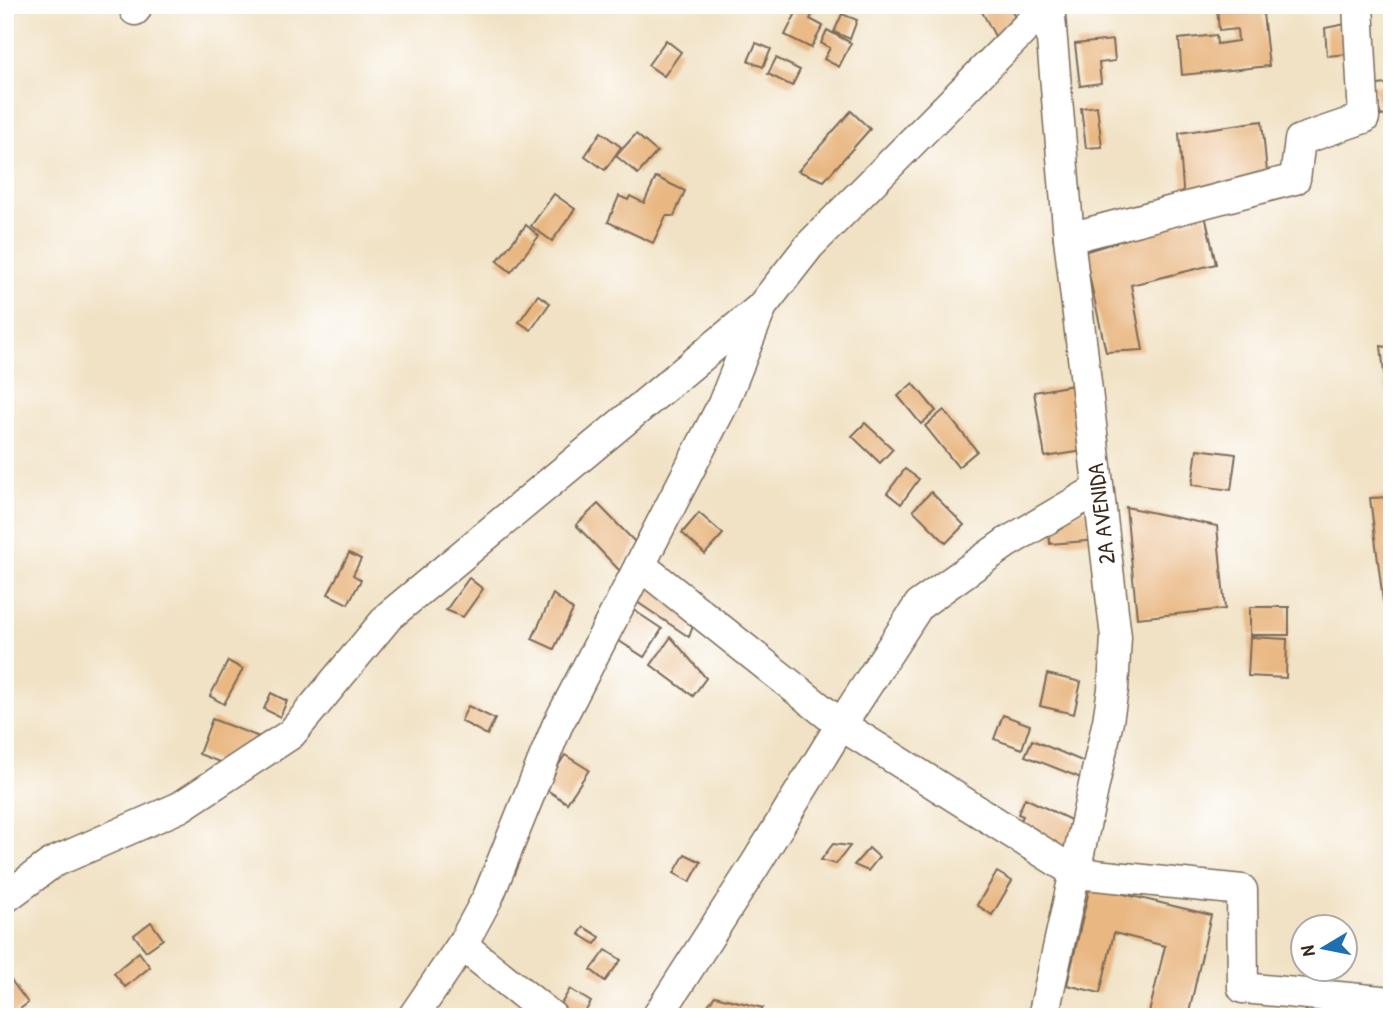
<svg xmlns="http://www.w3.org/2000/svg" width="1397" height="1022" viewBox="0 0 1397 1022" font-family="'Patrick Hand',sans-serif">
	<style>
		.building { fill: #e9b782 }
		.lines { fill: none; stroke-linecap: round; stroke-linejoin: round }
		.minor-casing { stroke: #7b6a58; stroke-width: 33 }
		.minor { stroke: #fff; stroke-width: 30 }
		.labels { text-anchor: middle; stroke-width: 7; stroke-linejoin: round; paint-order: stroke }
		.street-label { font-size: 23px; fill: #3b2a1e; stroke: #fff }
	</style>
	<rect width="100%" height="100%" fill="#fff"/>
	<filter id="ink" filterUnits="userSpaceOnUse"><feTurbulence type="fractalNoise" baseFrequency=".0143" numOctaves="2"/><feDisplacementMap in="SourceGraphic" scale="14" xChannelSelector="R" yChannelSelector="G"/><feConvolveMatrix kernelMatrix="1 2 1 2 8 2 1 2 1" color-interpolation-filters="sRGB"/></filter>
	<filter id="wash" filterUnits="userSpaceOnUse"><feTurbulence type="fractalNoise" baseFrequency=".00686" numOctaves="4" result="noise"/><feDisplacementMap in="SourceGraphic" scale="28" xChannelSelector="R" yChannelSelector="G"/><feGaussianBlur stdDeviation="1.57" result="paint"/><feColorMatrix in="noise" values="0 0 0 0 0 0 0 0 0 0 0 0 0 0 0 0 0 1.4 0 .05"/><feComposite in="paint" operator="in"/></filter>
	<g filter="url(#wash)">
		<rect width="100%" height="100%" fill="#f1e2c5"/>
		<g id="blocks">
			<g class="building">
				<polygon points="800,5 817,5 810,19 823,26 811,48 785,35"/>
				<polygon points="990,5 1009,5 1020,28 997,40 981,10"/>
				<polygon points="1227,5 1262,5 1269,66 1182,75 1179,39 1216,35 1217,44 1238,41 1237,29 1219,31 1217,6"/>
				<polygon points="842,14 857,20 850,39 834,32"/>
				<polygon points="1351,23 1349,54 1327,56 1325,28"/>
				<polygon points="827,30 851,43 839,67 824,59 830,48 821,43"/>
				<polygon points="666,40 681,52 664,76 648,65"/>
				<polygon points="1113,40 1115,61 1099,63 1101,83 1080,86 1075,44"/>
				<polygon points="756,43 771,49 763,67 748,61"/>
				<polygon points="776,58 800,70 792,86 768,74"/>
				<polygon points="1392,83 1392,114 1381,116 1372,86"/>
				<polygon points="1097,106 1102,147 1086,148 1081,108"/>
				<polygon points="851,111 870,129 824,181 798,171"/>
				<polygon points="1262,121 1267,172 1182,201 1183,189 1179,133"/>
				<polygon points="601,132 621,147 605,170 585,156"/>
				<polygon points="636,134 657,152 638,174 616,156"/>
				<polygon points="656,177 685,191 674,216 666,216 653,243 608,222 619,196 628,200 630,196 644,203"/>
				<polygon points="554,194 575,209 552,241 531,226"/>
				<polygon points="1205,215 1216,264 1131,285 1143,350 1106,352 1084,252"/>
				<polygon points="526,225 539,236 511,272 497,261"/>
				<polygon points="538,295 550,303 531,330 519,322"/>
				<polygon points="1381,346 1392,348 1392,390 1386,391"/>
				<polygon points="913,383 936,411 921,424 898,396"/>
				<polygon points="1079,384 1090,450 1045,457 1034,392"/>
				<polygon points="944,410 977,451 958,467 925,426"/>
				<polygon points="865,423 893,449 880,463 852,436"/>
				<polygon points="1197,449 1236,454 1231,490 1192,485"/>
				<polygon points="905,469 919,479 901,504 887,493"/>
				<polygon points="931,492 964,525 946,543 913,510"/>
				<polygon points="1392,497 1392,601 1383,601 1370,498"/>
				<polygon points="598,504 636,543 620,571 576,525"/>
				<polygon points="1096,505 1099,540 1050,544 1048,525"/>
				<polygon points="1126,507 1217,526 1225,609 1137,618"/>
				<polygon points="699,513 723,534 705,554 682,533"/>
				<polygon points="349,553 361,559 353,575 361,580 348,604 328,594"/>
				<polygon points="469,578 483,589 463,617 446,610"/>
				<polygon points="646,581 697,615 689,637 634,600"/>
				<polygon points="553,594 573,610 554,649 532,639"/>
				<rect x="1250" y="607" width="39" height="28"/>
				<polygon points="632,609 662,629 644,657 613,637"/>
				<polygon points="671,637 706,678 693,696 651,665"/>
				<polygon points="1250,637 1287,639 1286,678 1248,676"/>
				<polygon points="228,661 243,669 224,704 210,696"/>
				<polygon points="1047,674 1081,682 1074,714 1040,706"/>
				<polygon points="271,693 287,701 280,717 264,709"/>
				<polygon points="468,706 495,719 487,735 461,721"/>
				<polygon points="1003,715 1030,725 1022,749 994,739"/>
				<polygon points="212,719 270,741 232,767 199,754"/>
				<polygon points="1032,740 1087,763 1081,778 1025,756"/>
				<polygon points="565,755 589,770 567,803 544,788"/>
				<polygon points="1025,798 1077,823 1069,863 1032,839 1037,830 1020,822 1023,816 1018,814"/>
				<polygon points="833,844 850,846 836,864 821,860"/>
				<polygon points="869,848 879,857 868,871 854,865"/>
				<polygon points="685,854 701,862 690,882 674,873"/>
				<polygon points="997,872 1012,881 992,915 977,905"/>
				<polygon points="1090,886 1211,915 1188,1017 1148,1017 1165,946 1114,933 1100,993 1067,985"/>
				<polygon points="151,922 163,939 146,951 134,935"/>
				<polygon points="584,927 600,937 595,944 579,934"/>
				<polygon points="606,950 621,960 605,981 591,970"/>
				<polygon points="139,952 150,967 125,987 114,973"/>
				<polygon points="5,972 28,1003 9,1017 5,1017"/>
				<polygon points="570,989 591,1002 582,1017 559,1017 555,1014"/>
				<polygon points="715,996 763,1008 757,1017 699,1017"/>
				<polygon points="1307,1002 1331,1004 1329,1017 1305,1017"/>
			</g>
		</g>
	</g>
	<g filter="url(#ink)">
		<use href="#blocks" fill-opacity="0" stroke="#7b6a58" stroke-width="2"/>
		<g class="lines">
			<g class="minor-casing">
				<g id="minor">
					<polyline points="135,10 137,5"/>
					<polyline points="1069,238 1295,179 1300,140 1364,118 1358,5"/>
					<polyline points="640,565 841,725 1076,873 1242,890 1243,988 1392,1002"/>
					<polyline points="5,898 52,863 180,807 291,734 389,616 759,309"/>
					<polyline points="462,945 552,1017"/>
					<polyline points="413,1017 462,945 488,897 557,726 723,404 762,306 809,246 1048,5"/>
					<polyline points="657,1017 755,865 841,725 919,605 1006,543 1098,489"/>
					<polyline points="1043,1017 1108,721 1113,689 1116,637 1069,238 1049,5"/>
				</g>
			</g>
			<use href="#minor" class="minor"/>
		</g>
	</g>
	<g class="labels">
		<g class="street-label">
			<text transform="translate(1101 514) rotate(-97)" y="8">2A AVENIDA</text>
		</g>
	</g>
	<rect width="1397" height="1022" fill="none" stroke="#fff" stroke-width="28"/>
	<g transform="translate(1324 948) rotate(260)"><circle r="33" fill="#ffffff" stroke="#b1aaa5" stroke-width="2"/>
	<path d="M0-5L12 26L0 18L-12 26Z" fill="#1f6fb2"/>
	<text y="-10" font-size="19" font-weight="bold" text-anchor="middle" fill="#3b2a1e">N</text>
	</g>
</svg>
